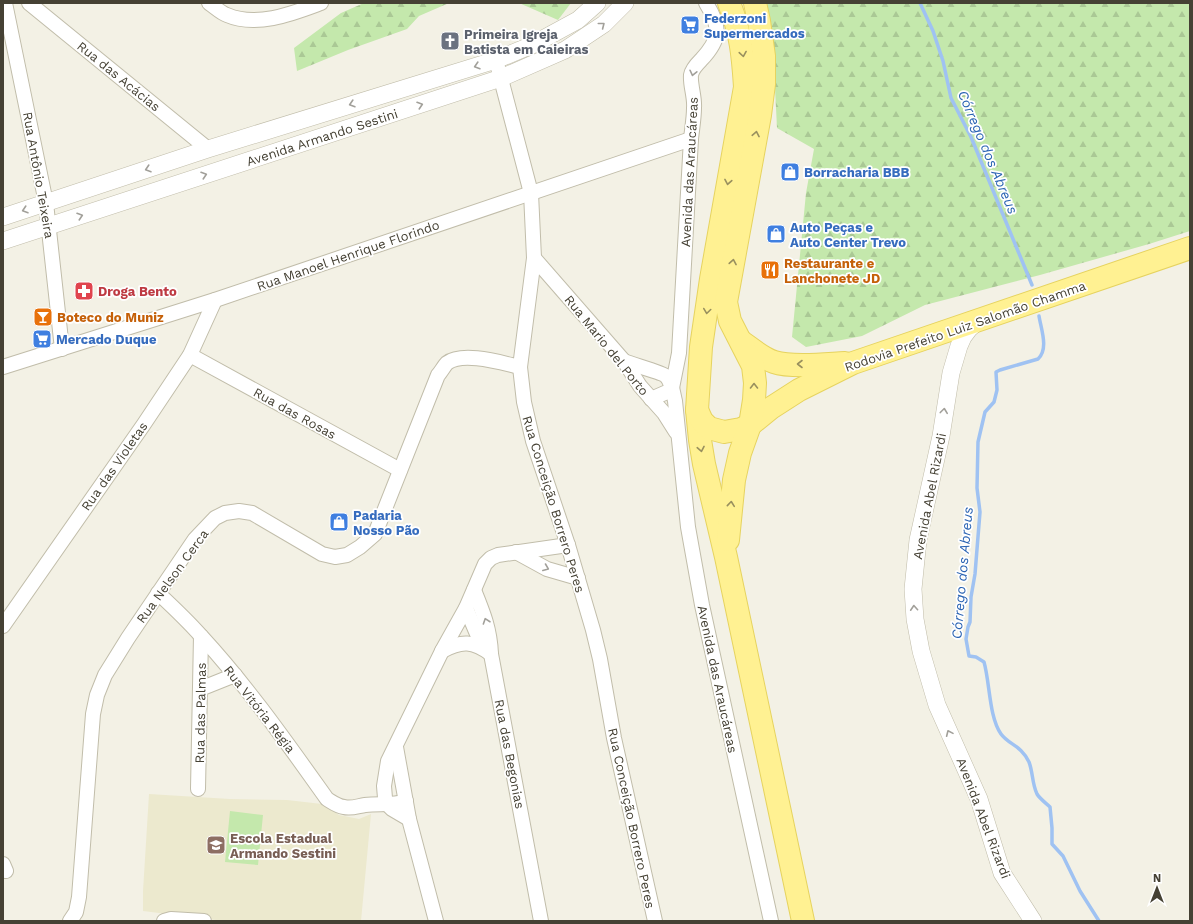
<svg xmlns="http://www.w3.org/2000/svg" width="1193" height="924" viewBox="0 0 1193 924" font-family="'Work Sans',sans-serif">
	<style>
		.education { fill: #ece9ce }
		.grass { fill: #c4e8ac }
		.forest { fill: url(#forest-firs) }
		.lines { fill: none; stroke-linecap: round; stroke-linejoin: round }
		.stream { stroke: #9fc2f2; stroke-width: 3.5 }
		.minor-casing { stroke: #c1bdaa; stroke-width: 16 }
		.tertiary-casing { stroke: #c1bdaa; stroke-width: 18 }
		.primary-casing { stroke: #e6d35f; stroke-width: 24 }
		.minor { stroke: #fff; stroke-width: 14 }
		.tertiary { stroke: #fff; stroke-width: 17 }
		.primary { stroke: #fff192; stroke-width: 22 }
		.oneway { stroke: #a2a09a }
		.oneway2 { stroke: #99905e }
		.labels { text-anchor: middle; stroke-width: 3.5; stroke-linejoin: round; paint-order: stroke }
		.shop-label { font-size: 13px; font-weight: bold; fill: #366cbe; stroke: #fff; text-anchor: start }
		.worship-label { font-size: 13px; font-weight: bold; fill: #5b616d; stroke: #fff; text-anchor: start }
		.street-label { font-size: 13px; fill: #454134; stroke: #fff }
		.food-label { font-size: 13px; font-weight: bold; fill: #c56008; stroke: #fff; text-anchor: start }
		.health-label { font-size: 13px; font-weight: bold; fill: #be3a42; stroke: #fff; text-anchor: start }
		.education-label { font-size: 13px; font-weight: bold; fill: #785e54; stroke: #fff; text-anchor: start }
		.water-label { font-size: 14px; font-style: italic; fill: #2b64b3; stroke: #fff }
	</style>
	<defs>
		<pattern id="forest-firs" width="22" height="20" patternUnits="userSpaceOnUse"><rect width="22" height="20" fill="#c4e8ac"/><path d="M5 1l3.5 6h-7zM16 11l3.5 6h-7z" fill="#aac895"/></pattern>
	</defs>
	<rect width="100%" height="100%" fill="#f3f1e5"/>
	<polygon class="education" points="149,794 230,799 287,800 322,804 339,815 359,819 371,814 361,921 224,921 143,911 143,891"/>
	<polygon class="grass" points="230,811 263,815 258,865 225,862"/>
	<g class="forest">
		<polygon points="364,3 449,3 419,16 407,29 348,50 297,71 294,48 341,13"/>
		<polygon points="519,3 571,3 558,20"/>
		<polygon points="764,3 1190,3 1190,231 1149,244 1040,275 925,305 862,336 806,347 792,337 806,193 814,149 777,128 772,28"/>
	</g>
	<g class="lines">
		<g class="stream">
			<polyline points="920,3 933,31 943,61 951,98 971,137 1032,285"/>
			<path d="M 1039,316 C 1041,329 1049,349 1038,359 L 1000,370 L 996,372 L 997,390 L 994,402 L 985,412 L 978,442 L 977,488 L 980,512 L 975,574 L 971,597 L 970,622 L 968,627 L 966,639 L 969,656 L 976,657 L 984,662 C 990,683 989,717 1001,734 C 1009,745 1021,745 1029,762 C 1033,772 1032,784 1037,794 C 1040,799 1046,803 1050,807 L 1052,828 L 1052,844 L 1063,856 L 1080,891 L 1099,921"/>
		</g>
		<g class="minor-casing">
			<g id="minor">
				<polyline points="5,3 46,203 62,349"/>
				<polyline points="29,3 208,149"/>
				<path d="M 209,3 C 215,7 221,13 227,15 C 257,28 294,13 321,3"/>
				<polyline points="496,60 531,193 534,258 520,367 524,402 533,441 568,545 593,630 600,659 614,738 655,921"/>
				<polyline points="534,258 624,361 640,386 664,413 676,432"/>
				<polyline points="190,355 400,470"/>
				<path d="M 624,361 C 631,364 663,373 666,376 C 672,382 673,393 675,401 L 688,527 L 702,605 L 771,921"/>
				<polyline points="3,367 215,300 691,139"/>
				<path d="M 651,399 L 667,392 L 672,388 L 679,353 L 691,139 C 692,129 694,118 694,108 C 695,97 690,85 691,75 C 692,69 697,64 701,60 C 721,39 721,27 706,3"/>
				<polyline points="516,552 547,569 578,578"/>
				<path d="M 474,590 C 483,612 490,629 491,654 L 541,921"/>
				<path d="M 158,593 C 173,607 188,621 201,636 C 248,687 287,743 327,799 C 332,802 337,806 344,807 C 351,809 358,806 365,805 C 379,803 393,806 406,801"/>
				<polyline points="466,608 483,648"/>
				<polyline points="3,626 144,424 190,355 215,300"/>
				<path d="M 442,651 C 462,640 473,641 491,654"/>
				<polyline points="200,689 235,675"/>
				<polyline points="396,747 409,819 436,921"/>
				<polyline points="198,789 201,636"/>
				<polyline points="409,819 392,809 387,804 385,798 384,786 388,761 442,651 466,608 485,564 491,558 498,555 568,545"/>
				<polyline points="3,864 6,871"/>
				<path d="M 70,921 L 76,912 L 79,897 L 93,714 L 97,695 L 105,675 L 128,638 L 195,539 L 215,518 L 225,513 L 239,511 L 252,513 L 322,554 L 335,557 L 347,555 L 360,547 L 375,534 L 438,375 C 441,372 444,366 447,363 C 463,351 502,363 520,367"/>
				<polyline points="164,921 171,919 204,921"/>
			</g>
		</g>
		<g class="tertiary-casing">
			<g id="tertiary">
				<polyline points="3,217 208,149 496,60 532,45 578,20 597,3"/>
				<polyline points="3,241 501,78 565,50 604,24 625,3"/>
				<polyline points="978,321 969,329 963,337 959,346 951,373 941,436 918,540 913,589 915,619 921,651 937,705 979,799 1002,873 1033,921"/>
			</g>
		</g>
		<g class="primary-casing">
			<g id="primary">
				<path d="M 729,3 C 741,33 743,56 745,87 L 711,279 L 701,347 L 697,410 L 700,440 L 704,464 L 726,557 L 803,921"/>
				<path d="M 742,342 C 752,349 762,358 774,362 C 792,368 826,364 845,363"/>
				<polyline points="697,410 702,421 709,428 724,432 741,429 750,425 771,408 799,390 853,363 1190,248"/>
				<polyline points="728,540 734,480 740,453 750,425 754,400 755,383 753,366 730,321 726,302 760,115 764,84 764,56 759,21 755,3"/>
			</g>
		</g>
		<use href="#minor" class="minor"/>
		<use href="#tertiary" class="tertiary"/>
		<use href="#primary" class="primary"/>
	</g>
	<defs><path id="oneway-chevron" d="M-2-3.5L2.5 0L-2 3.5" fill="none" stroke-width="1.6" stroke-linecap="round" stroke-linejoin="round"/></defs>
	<g class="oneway">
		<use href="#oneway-chevron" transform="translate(602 25) rotate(-38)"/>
		<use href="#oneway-chevron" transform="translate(477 66) rotate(163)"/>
		<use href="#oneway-chevron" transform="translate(693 73) rotate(103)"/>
		<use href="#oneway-chevron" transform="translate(352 104) rotate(163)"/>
		<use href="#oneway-chevron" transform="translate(420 105) rotate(-18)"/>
		<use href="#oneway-chevron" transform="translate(148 169) rotate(162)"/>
		<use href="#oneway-chevron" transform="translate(204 175) rotate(-18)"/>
		<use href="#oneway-chevron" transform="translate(25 210) rotate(162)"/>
		<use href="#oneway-chevron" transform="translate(80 216) rotate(-18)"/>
		<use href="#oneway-chevron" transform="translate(944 411) rotate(-83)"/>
		<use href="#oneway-chevron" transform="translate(546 568) rotate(22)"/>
		<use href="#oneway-chevron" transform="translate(914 608) rotate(-94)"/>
		<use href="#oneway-chevron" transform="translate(486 621) rotate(-109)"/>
		<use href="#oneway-chevron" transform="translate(949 733) rotate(-114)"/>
	</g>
	<g class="oneway2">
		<use href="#oneway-chevron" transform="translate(743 54) rotate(81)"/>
		<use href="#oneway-chevron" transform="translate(756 134) rotate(-79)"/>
		<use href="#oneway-chevron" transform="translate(728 182) rotate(100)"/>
		<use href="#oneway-chevron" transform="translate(733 262) rotate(-80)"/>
		<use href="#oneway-chevron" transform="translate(707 311) rotate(98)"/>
		<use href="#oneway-chevron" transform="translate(800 364) rotate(180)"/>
		<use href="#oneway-chevron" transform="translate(754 386) rotate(-90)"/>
		<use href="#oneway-chevron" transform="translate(701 449) rotate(79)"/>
		<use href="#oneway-chevron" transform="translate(731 504) rotate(-84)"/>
	</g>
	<defs>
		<g id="supermarket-square" transform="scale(1)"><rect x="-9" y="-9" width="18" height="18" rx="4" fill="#3f7fe0" stroke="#fff"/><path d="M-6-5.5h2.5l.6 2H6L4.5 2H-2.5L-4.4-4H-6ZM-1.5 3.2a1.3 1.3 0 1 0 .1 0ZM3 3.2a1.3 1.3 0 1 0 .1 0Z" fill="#fff"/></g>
		<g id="church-square" transform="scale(1)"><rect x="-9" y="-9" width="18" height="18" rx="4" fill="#6b7280" stroke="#fff"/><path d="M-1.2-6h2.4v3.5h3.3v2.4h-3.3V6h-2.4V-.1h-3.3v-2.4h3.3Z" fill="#fff"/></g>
		<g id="shop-square" transform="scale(1)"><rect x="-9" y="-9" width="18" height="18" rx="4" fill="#3f7fe0" stroke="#fff"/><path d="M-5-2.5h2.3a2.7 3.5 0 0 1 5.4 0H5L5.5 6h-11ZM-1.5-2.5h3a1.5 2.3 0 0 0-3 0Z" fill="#fff"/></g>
		<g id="restaurant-square" transform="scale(1)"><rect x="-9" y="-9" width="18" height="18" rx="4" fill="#e8710a" stroke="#fff"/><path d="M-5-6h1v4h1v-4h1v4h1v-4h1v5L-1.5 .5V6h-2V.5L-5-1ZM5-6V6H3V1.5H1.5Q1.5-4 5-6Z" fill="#fff"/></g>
		<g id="pharmacy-square" transform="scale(1)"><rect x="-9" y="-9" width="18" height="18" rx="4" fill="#e0444e" stroke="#fff"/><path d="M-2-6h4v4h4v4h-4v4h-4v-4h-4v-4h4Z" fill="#fff"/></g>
		<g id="bar-square" transform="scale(1)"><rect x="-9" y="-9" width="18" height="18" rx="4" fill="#e8710a" stroke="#fff"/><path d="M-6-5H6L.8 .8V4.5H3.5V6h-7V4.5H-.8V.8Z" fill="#fff"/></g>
		<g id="school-square" transform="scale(1)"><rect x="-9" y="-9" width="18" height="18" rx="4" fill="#8d6e63" stroke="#fff"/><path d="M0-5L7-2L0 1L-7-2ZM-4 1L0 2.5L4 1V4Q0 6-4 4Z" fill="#fff"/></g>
	</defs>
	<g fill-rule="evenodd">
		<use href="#supermarket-square" x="690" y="25"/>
		<use href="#church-square" x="450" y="41"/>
		<use href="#shop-square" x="790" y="172"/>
		<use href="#shop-square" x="776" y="234"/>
		<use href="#restaurant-square" x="770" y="270"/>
		<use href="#pharmacy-square" x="84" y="291"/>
		<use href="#bar-square" x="43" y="317"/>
		<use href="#supermarket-square" x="42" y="339"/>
		<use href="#shop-square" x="339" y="522"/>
		<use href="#school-square" x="216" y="845"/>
	</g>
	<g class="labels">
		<g class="shop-label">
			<text x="704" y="23">Federzoni<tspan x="704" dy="15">Supermercados</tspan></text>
			<text x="804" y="177">Borracharia BBB</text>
			<text x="790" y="232">Auto Peças e<tspan x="790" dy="15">Auto Center Trevo</tspan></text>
			<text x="56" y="344">Mercado Duque</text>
			<text x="353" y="520">Padaria<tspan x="353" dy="15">Nosso Pão</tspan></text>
		</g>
		<g class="worship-label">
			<text x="464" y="39">Primeira Igreja<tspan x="464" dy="15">Batista em Caieiras</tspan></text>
		</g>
		<g class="street-label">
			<text transform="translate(119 76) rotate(39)" y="5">Rua das Acácias</text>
			<text transform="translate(322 137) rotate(-18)" y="5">Avenida Armando Sestini</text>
			<text transform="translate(689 172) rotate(-87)" y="5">Avenida das Araucáreas</text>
			<text transform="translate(39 175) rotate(80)" y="5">Rua Antônio Teixeira</text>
			<text transform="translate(348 255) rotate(-19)" y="5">Rua Manoel Henrique Florindo</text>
			<text transform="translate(965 326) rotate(-19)" y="5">Rodovia Prefeito Luiz Salomão Chamma</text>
			<text transform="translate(607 345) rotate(51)" y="5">Rua Mario del Porto</text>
			<text transform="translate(295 413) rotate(29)" y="5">Rua das Rosas</text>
			<text transform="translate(114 466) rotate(-55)" y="5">Rua das Violetas</text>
			<text transform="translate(929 496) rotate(-79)" y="5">Avenida Abel Rizardi</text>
			<text transform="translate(554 504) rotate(73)" y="5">Rua Conceição Borrero Peres</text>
			<text transform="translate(172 576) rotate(-54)" y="5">Rua Nelson Cerca</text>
			<text transform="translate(718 679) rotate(78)" y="5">Avenida das Araucáreas</text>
			<text transform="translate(260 709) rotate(52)" y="5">Rua Vitória Régia</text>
			<text transform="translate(200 713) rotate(-89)" y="5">Rua das Palmas</text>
			<text transform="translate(510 754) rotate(79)" y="5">Rua das Begonias</text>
			<text transform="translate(632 818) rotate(78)" y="5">Rua Conceição Borrero Peres</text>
			<text transform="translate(984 818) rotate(69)" y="5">Avenida Abel Rizardi</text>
		</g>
		<g class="food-label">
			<text x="784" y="268">Restaurante e<tspan x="784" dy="15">Lanchonete JD</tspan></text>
			<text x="57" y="322">Boteco do Muniz</text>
		</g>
		<g class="health-label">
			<text x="98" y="296">Droga Bento</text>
		</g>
		<g class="education-label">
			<text x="230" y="843">Escola Estadual<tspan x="230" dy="15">Armando Sestini</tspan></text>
		</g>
		<g class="water-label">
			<text transform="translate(988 152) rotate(67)" y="5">Córrego dos Abreus</text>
			<text transform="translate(962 573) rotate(-85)" y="5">Córrego dos Abreus</text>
		</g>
	</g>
	<rect width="1193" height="924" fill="none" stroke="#454134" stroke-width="8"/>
	<g transform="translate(1157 888)" stroke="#ffffff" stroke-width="3" paint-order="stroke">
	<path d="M0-3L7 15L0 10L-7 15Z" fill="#454134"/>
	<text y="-6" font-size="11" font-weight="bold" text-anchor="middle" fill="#454134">N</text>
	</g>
</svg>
